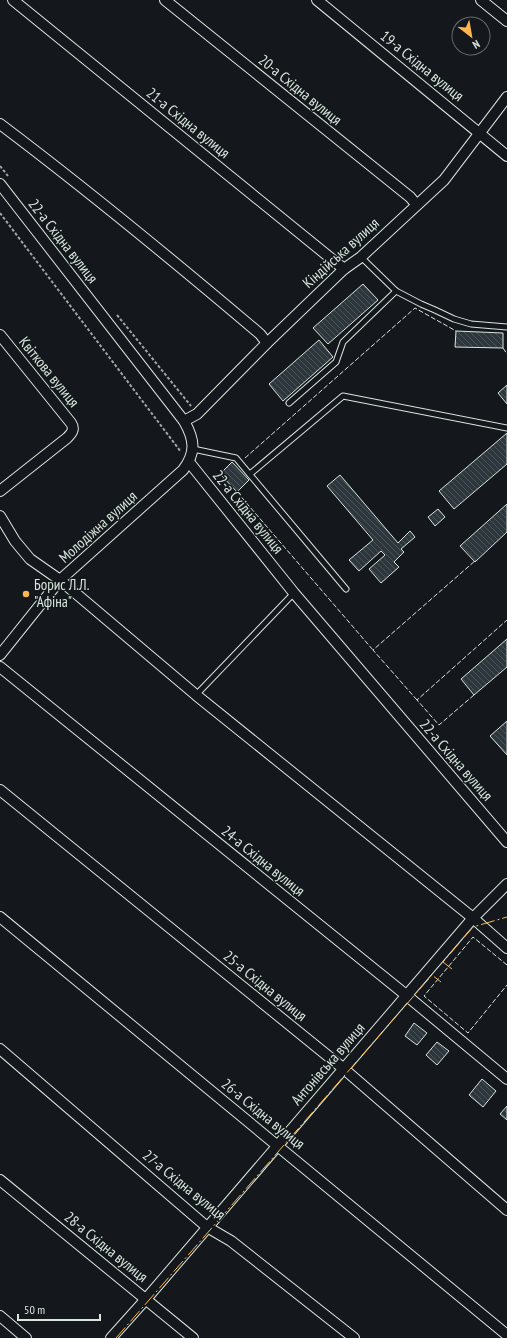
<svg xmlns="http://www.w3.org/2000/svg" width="507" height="1338" viewBox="0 0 507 1338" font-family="'PT Sans Narrow',sans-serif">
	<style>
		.building { fill: url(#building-back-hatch); stroke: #d8e6dc }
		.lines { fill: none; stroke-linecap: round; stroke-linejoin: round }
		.lane-casing { stroke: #d8e6dc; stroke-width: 7 }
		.street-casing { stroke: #d8e6dc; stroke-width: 12 }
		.path { stroke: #9da8a2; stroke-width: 2; stroke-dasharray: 3 2; stroke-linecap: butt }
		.lane { stroke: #14181c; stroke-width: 5 }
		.street { stroke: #14181c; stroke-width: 10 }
		.fence { stroke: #d8e6dc; stroke-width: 1; stroke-dasharray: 5 2; stroke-linecap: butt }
		.power { stroke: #ffb74d; stroke-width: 1; stroke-dasharray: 14 3 2 3; stroke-linecap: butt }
		.poi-dot { fill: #ffb74d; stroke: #14181c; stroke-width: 1.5 }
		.labels { text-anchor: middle; stroke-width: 3; stroke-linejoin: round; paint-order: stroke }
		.street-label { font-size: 15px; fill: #d8e6dc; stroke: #14181c }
		.poi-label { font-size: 15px; fill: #d8e6dc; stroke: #14181c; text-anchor: start }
	</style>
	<defs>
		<pattern id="building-back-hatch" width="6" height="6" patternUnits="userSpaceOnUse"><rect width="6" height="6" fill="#2c363c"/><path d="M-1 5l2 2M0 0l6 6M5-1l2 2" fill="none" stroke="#4a5358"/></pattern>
	</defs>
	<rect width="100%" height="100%" fill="#14181c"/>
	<g class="building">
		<polygon points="363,284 378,300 328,344 313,328"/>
		<polygon points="456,331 503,333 503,348 455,347"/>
		<polygon points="319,340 333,357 283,401 269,384"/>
		<polygon points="507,385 507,404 498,393"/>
		<polygon points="507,433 507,464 454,509 439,491"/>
		<polygon points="232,462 249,480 237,492 220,474"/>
		<polygon points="340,475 398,543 410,531 415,537 401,549 404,552 394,562 399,567 381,583 369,569 385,555 381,551 359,571 349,560 373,540 327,486"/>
		<polygon points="507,504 507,532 475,562 460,546"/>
		<polygon points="438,509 445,517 435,526 428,517"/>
		<polygon points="507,639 507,667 474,695 461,679"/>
		<polygon points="507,721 507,755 490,736"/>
		<polygon points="414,1023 427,1033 417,1045 405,1036"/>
		<polygon points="437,1042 449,1051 437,1065 426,1055"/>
		<polygon points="482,1079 496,1091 483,1107 469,1095"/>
		<polygon points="507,1106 507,1120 500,1114"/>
	</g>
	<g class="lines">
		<g class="lane-casing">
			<g id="lane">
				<polyline points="361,257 396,291 421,304 435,310 454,319 471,324 507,327"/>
				<polyline points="289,403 336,362 343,342 396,291"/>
				<polyline points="193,449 236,458 346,589"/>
				<polyline points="250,474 343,396 507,428"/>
				<polyline points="196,695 294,593"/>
			</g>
		</g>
		<g class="street-casing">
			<g id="street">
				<polyline points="13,0 344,269"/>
				<polyline points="165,0 410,197 416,204"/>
				<polyline points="317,0 507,156"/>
				<polyline points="481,0 507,21"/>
				<path d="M 0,124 C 89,191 175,262 260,334 L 267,343"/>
				<path d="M 0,184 L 184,421 C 195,440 196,453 183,470 L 60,580 L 0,655"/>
				<path d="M 0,335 L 71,423 C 75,429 72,433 67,438 L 0,491"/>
				<polyline points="184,421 197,414 267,343 344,269 361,257 444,180 507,97"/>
				<polyline points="189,462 294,593 507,842"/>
				<polyline points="0,516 15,541 30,559 60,580 196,695 473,918 507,948"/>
				<polyline points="0,667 406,995 507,1079"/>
				<polyline points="0,790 344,1069 507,1210"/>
				<polyline points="0,917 507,1335"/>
				<polyline points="0,1049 207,1227 231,1241 354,1338"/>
				<polyline points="0,1180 193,1338"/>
				<polyline points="0,1316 26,1338"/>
				<polyline points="111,1338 146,1299 473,918 507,884"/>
			</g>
		</g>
		<g class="path">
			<polyline points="0,166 8,176"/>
			<polyline points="0,213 181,452"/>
			<polyline points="117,315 191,406"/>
		</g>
		<use href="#lane" class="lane"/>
		<use href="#street" class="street"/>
		<g class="fence">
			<polyline points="503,348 507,354"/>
			<polyline points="245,458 415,308 456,331"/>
			<polyline points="237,492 373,650"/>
			<polyline points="474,695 439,725 417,700 507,620"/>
			<polyline points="417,700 373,650 476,560"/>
			<polyline points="507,965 473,937 424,996 468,1033 507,985"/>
		</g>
		<g class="power">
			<polyline points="452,969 443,962 473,927 507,917"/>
			<polyline points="116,1338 432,975 441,982"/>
		</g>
	</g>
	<circle class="poi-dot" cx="26" cy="594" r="4"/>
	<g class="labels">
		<g class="street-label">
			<text transform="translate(422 66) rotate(39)" y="5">19-а Східна вулиця</text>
			<text transform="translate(300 90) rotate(39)" y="5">20-а Східна вулиця</text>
			<text transform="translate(188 123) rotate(39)" y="5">21-а Східна вулиця</text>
			<text transform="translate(63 241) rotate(52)" y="5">22-а Східна вулиця</text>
			<text transform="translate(341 253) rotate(-42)" y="5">Кіндійська вулиця</text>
			<text transform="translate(49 372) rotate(51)" y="5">Квіткова вулиця</text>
			<text transform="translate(248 512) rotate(51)" y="5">22-а Східна вулиця</text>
			<text transform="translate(98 527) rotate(-42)" y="5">Молодіжна вулиця</text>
			<text transform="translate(456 760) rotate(49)" y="5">22-а Східна вулиця</text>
			<text transform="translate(263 861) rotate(39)" y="5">24-а Східна вулиця</text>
			<text transform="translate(265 986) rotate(39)" y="5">25-а Східна вулиця</text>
			<text transform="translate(328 1064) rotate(-49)" y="5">Антонівська вулиця</text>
			<text transform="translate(263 1114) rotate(39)" y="5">26-а Східна вулиця</text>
			<text transform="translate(184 1185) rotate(39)" y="5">27-а Східна вулиця</text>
			<text transform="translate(106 1247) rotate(39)" y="5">28-а Східна вулиця</text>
		</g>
		<g class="poi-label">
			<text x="34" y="590">Борис Л.Л.<tspan x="34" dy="17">"Афіна"</tspan></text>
		</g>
	</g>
	<g transform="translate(471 36) rotate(149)"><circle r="19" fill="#14181c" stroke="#626a69"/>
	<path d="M0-3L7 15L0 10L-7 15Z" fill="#ffb74d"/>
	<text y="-6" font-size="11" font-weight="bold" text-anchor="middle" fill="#d8e6dc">N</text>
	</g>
	<path d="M18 1314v6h82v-6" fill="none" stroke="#d8e6dc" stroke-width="2"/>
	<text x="24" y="1314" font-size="12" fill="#d8e6dc" stroke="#14181c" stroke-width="3" paint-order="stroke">50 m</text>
</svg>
